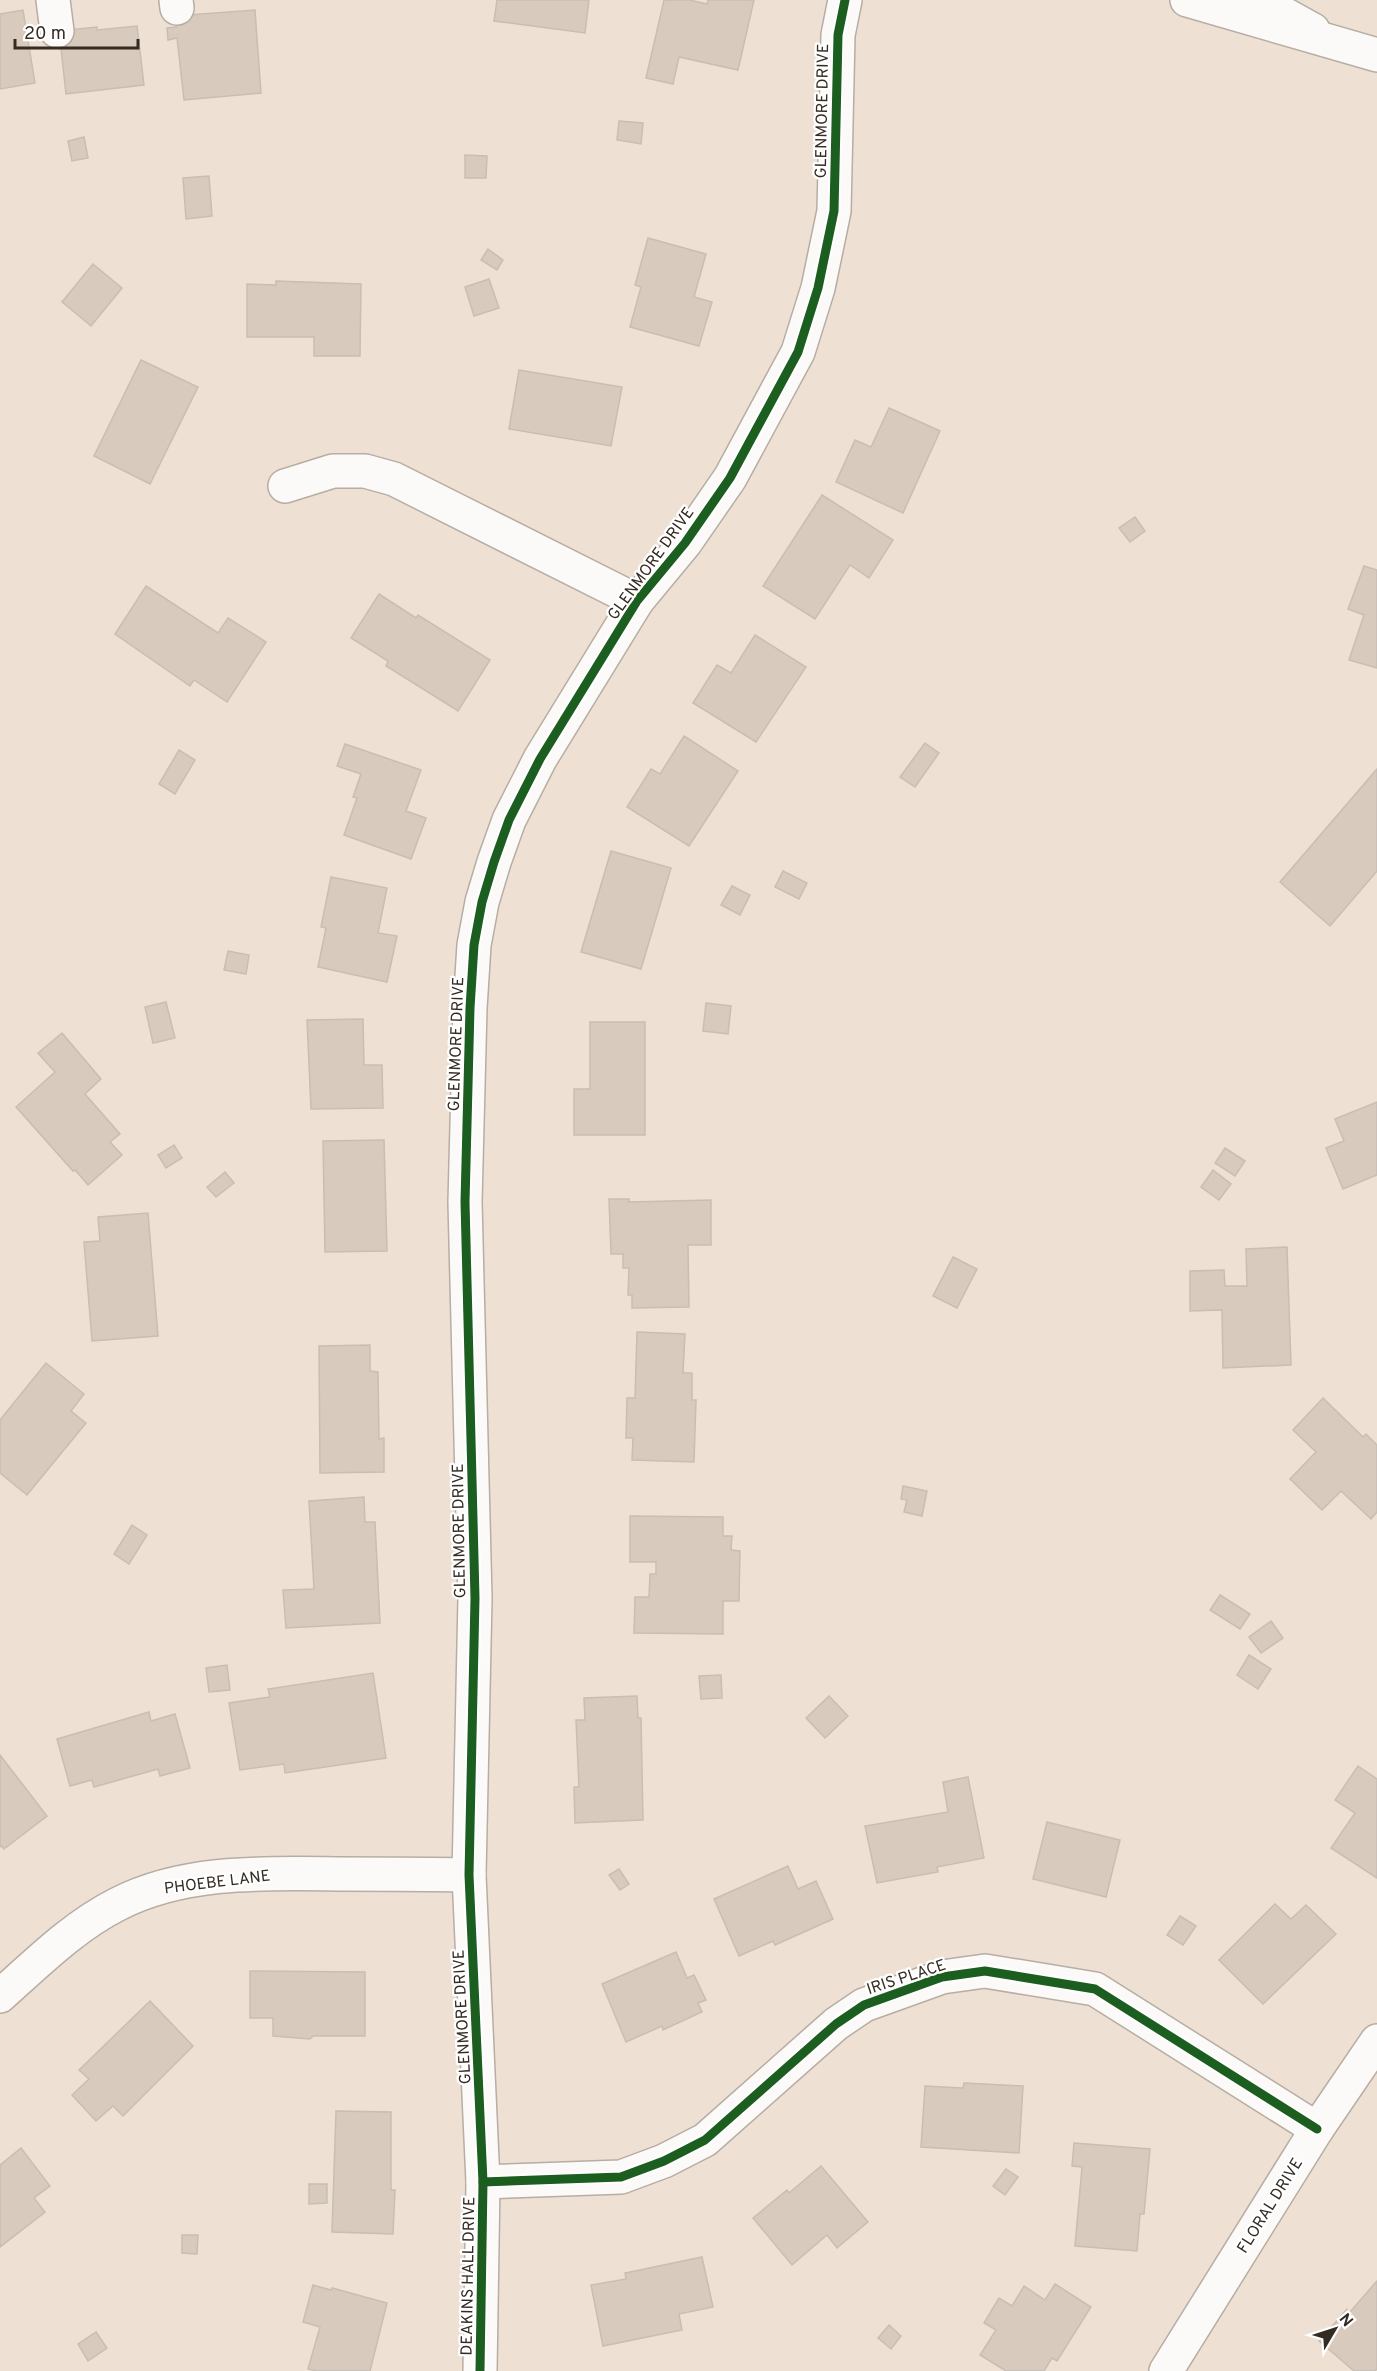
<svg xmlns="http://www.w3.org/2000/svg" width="1377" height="2371" viewBox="0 0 1377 2371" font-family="Overpass,sans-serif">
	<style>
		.building { fill: #d8cabc; stroke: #c8beb4; stroke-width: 1.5 }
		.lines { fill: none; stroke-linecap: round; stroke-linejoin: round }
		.minor-casing { stroke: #b7ada3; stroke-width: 36 }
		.major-casing { stroke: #b7ada3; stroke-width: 36 }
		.minor { stroke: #fcfaf9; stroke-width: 33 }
		.major { stroke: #fcfaf9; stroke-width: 33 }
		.cycleway-casing { stroke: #fff; stroke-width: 13 }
		.cycleway { stroke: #1b5e20; stroke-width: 9 }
		.labels { text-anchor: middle; stroke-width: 4.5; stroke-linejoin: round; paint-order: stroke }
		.street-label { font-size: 16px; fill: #342b22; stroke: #fff }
	</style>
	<rect width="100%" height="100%" fill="#eee1d4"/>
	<g class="building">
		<polygon points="497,0 589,0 585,33 494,21"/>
		<polygon points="664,0 690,0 707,4 708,0 754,0 738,70 679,57 673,84 646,78"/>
		<polygon points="23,10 35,83 0,89 0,14"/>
		<polygon points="255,10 261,93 184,100 177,38 168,40 167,28 176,27 175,16"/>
		<polygon points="137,26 144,85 66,94 59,31 97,27 97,30"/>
		<polygon points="619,121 643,123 641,144 617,140"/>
		<polygon points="84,137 88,158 72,161 68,141"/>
		<polygon points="465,155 487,156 486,178 465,178"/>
		<polygon points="209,176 212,216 186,219 183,178"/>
		<polygon points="648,238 706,254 694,297 712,302 699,346 630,327 641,287 635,285"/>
		<polygon points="488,249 503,260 497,270 481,260"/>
		<polygon points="93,264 122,288 91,326 62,302"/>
		<polygon points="489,279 499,308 474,316 465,287"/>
		<polygon points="276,281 361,284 360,356 314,356 314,337 247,337 247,284 276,285"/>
		<polygon points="141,360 198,387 150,484 94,456"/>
		<polygon points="519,370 622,387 611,446 509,429"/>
		<polygon points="889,408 940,431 903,513 836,482 855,440 871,447"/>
		<polygon points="822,495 893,540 869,578 850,565 815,619 763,586"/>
		<polygon points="1135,517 1145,531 1130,542 1119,528"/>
		<polygon points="1364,566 1377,570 1377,668 1349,660 1364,615 1348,609"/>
		<polygon points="146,586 218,633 228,618 266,642 227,702 194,680 190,686 115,634"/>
		<polygon points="379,594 416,618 418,615 490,660 458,711 386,666 388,661 351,638"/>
		<polygon points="755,635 806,667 756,742 693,703 717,665 731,673"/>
		<polygon points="684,736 738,771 689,846 627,807 651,769 660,774"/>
		<polygon points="925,743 939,753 915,787 900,777"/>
		<polygon points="345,744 421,770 406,811 426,818 411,859 344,835 357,798 353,797 361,774 337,766"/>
		<polygon points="179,750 195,760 175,794 159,784"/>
		<polygon points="1377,769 1377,871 1330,926 1280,882"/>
		<polygon points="611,851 671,868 641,969 581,952"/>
		<polygon points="783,871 807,883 799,899 775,887"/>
		<polygon points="331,877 387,888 378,933 397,936 387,982 318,967 326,928 321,927"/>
		<polygon points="732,886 750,895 740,915 721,905"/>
		<polygon points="228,951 249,955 246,974 224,970"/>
		<polygon points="166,1002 175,1038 153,1043 145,1007"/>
		<polygon points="706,1003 731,1006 728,1034 703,1031"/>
		<polygon points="363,1019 364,1065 382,1065 383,1108 311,1109 307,1020"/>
		<polygon points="590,1022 645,1022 645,1135 574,1135 574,1089 590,1089"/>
		<polygon points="62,1033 101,1079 85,1094 120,1134 110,1142 122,1155 88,1185 75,1170 73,1171 16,1107 55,1072 38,1053"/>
		<polygon points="1377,1102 1377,1175 1343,1189 1326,1148 1344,1141 1335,1119"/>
		<polygon points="384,1140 387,1251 325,1252 323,1141"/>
		<polygon points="174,1145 182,1158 166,1168 158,1155"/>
		<polygon points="1225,1148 1245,1161 1235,1176 1215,1163"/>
		<polygon points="1213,1170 1231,1184 1219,1200 1201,1187"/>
		<polygon points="225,1172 234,1183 216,1197 207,1187"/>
		<polygon points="609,1199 629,1199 629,1202 711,1200 711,1245 688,1245 689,1307 632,1308 632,1295 628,1295 629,1268 623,1268 623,1254 611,1254"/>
		<polygon points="148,1213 158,1336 92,1341 84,1242 100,1241 98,1217"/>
		<polygon points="1287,1247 1291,1365 1223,1368 1222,1310 1190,1311 1190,1271 1224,1270 1225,1286 1247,1286 1246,1249"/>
		<polygon points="953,1257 977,1269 957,1308 933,1296"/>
		<polygon points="637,1332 685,1334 683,1373 692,1373 692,1400 696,1400 694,1462 632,1460 633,1438 626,1438 627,1398 635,1398"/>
		<polygon points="370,1345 370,1371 378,1372 379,1439 384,1438 384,1472 320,1473 319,1346"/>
		<polygon points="46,1363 84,1394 71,1411 86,1423 27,1495 0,1473 0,1420"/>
		<polygon points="1323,1398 1363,1437 1366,1434 1377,1445 1377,1512 1371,1519 1341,1491 1322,1510 1290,1479 1316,1452 1293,1430"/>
		<polygon points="903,1486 927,1491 922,1516 904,1512 907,1500 901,1499"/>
		<polygon points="364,1497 365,1522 375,1522 380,1623 286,1628 283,1590 314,1589 309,1501"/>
		<polygon points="630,1516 723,1517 723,1536 732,1536 731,1550 740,1551 739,1601 723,1601 723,1634 634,1633 635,1597 649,1597 650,1574 656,1574 656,1562 630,1562"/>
		<polygon points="132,1525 147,1535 129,1564 114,1554"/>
		<polygon points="1220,1595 1250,1614 1240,1629 1210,1610"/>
		<polygon points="1271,1621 1283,1638 1261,1653 1249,1637"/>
		<polygon points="1249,1655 1271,1669 1258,1689 1237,1675"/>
		<polygon points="227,1665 230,1690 209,1692 206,1668"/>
		<polygon points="373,1673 386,1758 285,1773 284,1764 240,1770 229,1703 270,1697 268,1689"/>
		<polygon points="721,1675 722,1698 701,1699 699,1676"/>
		<polygon points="637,1696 638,1718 641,1718 643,1820 575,1823 574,1787 579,1787 576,1720 585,1720 584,1698"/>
		<polygon points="829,1696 848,1716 825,1738 806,1718"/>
		<polygon points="149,1712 151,1721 175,1714 190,1768 160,1776 158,1769 94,1787 92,1780 70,1786 57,1739"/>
		<polygon points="0,1755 47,1816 4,1849 2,1846 0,1847"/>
		<polygon points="1358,1766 1377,1779 1377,1878 1331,1848 1355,1813 1335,1800"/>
		<polygon points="968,1777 984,1858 937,1867 938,1872 877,1883 865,1826 948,1812 943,1782"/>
		<polygon points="1047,1822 1120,1840 1106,1897 1033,1879"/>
		<polygon points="788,1866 798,1889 816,1881 833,1919 775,1945 773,1941 739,1956 714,1899"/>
		<polygon points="619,1869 629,1884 620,1890 609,1875"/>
		<polygon points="1275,1904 1291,1919 1306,1905 1336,1934 1263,2004 1219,1960"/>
		<polygon points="1180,1916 1196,1926 1183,1945 1167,1935"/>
		<polygon points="676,1952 687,1978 694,1975 706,2000 698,2003 702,2012 663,2030 662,2026 626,2042 602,1984"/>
		<polygon points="250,1971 365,1972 365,2036 313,2036 310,2039 273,2036 273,2018 250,2018"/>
		<polygon points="150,2001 193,2046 123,2116 113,2106 96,2121 72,2095 89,2079 79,2070"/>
		<polygon points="964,2083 1023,2086 1019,2153 921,2147 925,2086 963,2088"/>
		<polygon points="336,2111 391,2112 391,2190 395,2190 393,2234 332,2232"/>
		<polygon points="1074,2143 1150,2149 1144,2214 1140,2214 1137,2251 1075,2246 1082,2167 1072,2166"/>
		<polygon points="21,2148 50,2186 34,2198 45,2212 0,2247 0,2165"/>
		<polygon points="821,2166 868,2222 837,2248 827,2235 792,2265 753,2218 787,2190 789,2193"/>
		<polygon points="1006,2169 1018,2177 1005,2195 993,2186"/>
		<polygon points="309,2184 327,2184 327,2203 309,2204"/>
		<polygon points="182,2235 198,2235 197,2254 182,2253"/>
		<polygon points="702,2257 713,2307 679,2314 682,2330 603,2346 591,2285 626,2279 625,2273"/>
		<polygon points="1377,2281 1377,2369 1375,2371 1354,2371 1319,2341 1347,2309 1350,2312"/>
		<polygon points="1055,2284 1091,2307 1057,2361 1052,2358 1044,2371 1006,2371 980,2355 996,2330 984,2323 999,2298 1012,2306 1024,2286 1045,2300"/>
		<polygon points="313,2285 331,2290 332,2288 387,2303 370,2371 316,2371 308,2369 320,2327 303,2322"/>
		<polygon points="889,2325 901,2336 891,2349 878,2338"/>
		<polygon points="96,2332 107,2348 88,2361 78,2344"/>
	</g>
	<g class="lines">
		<g class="minor-casing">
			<g id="minor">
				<polyline points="53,0 57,31"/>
				<polyline points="176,0 177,8"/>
				<polyline points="1259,0 1313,30"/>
				<polyline points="285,486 333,471 365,471 394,479 637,601"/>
				<path d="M 0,1996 C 37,1963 74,1926 118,1904 C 184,1870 265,1873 337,1874 C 381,1874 425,1874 469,1875"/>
				<polyline points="483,2182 621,2177 664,2161 705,2140 836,2024 864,2005 942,1977 985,1971 1095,1989 1317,2129"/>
				<polyline points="480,2371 483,2182 469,1875 475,1598 465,1202 470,1008 474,945 482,902 494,862 509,820 540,759 637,601 685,543 730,478 798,352 818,288 834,211 838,35 845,0"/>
				<polyline points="1166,2371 1317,2129 1377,2041"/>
			</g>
		</g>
		<g class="major-casing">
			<polyline id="major" points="1187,0 1377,55"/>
		</g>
		<use href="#minor" class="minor"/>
		<use href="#major" class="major"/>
		<g class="cycleway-casing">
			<g id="cycleway">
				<polyline points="483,2182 621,2177 664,2161 705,2140 836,2024 864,2005 942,1977 985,1971 1095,1989 1317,2129"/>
				<polyline points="480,2371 483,2182 469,1875 475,1598 465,1202 470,1008 474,945 482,902 494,862 509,820 540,759 637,601 685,543 730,478 798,352 818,288 834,211 838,35 845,0"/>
			</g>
		</g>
		<use href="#cycleway" class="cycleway"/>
	</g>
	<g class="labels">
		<g class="street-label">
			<text transform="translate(821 111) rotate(-89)" y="6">GLENMORE DRIVE</text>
			<text transform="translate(650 563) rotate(-54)" y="6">GLENMORE DRIVE</text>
			<text transform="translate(455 1044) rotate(-88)" y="6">GLENMORE DRIVE</text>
			<text transform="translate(458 1531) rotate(-91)" y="6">GLENMORE DRIVE</text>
			<text transform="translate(217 1881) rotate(-7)" y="6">PHOEBE LANE</text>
			<text transform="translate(906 1976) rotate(-18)" y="6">IRIS PLACE</text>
			<text transform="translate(461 2017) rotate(-93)" y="6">GLENMORE DRIVE</text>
			<text transform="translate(1269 2205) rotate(-58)" y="6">FLORAL DRIVE</text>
			<text transform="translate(467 2276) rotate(-89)" y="6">DEAKINS HALL DRIVE</text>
		</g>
	</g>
	<g transform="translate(1335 2329) rotate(51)" stroke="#ffffff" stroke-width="4.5" paint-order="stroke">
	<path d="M0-4.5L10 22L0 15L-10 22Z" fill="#342b22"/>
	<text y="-9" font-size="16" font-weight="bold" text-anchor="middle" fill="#342b22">N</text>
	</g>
	<path d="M15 39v9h123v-9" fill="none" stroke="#342b22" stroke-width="3"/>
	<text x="24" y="39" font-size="18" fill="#342b22" stroke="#ffffff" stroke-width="4.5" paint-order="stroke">20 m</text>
</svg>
